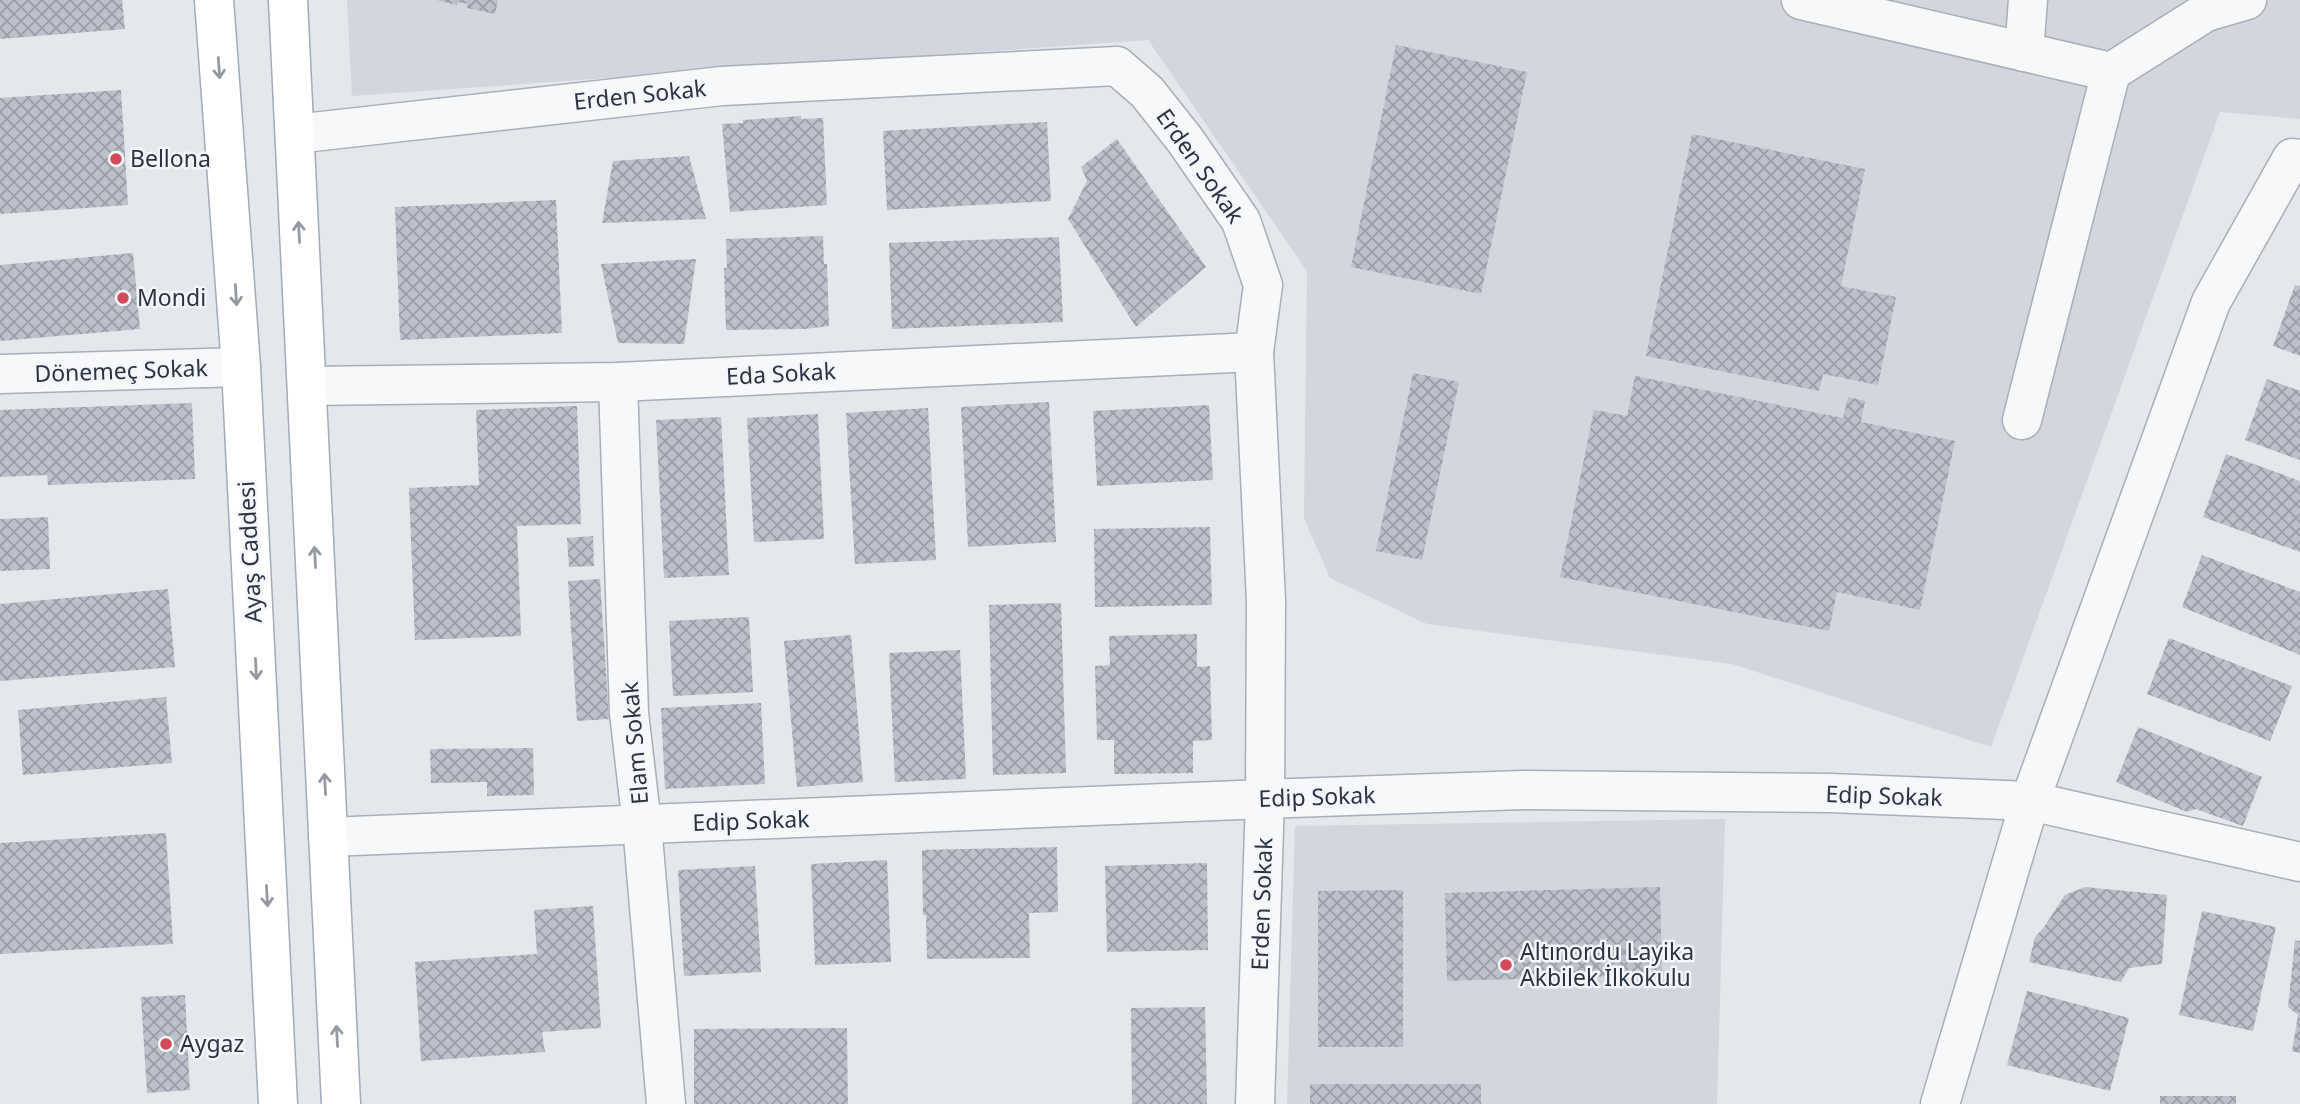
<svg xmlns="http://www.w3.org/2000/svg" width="2300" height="1104" viewBox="0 0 2300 1104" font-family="'Noto Sans',sans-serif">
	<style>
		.built { fill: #d2d6de }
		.building { fill: url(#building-cross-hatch) }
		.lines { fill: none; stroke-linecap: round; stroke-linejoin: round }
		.minor-casing { stroke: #a9aeb7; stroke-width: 41 }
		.major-casing { stroke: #a3abb8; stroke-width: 41 }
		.minor { stroke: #f7f8fa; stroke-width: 38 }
		.major { stroke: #fff; stroke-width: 38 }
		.oneway { stroke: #959aa2 }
		.poi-dot { fill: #d1495b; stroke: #f4f6f9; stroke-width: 2.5 }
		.labels { text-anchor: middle; stroke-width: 5; stroke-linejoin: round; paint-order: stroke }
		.street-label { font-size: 23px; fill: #2b3445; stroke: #f4f6f9 }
		.poi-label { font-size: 23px; fill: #2b3445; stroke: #f4f6f9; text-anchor: start }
	</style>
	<defs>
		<pattern id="building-cross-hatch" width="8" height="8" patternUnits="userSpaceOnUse" patternTransform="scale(1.75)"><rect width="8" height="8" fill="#bbc0ca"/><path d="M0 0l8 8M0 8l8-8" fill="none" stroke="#989da6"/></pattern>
	</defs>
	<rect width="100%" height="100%" fill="#e4e7ec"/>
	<g class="built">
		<polygon points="347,0 2300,0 2300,119 2220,112 1991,747 1732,664 1427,624 1330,578 1304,518 1307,271 1148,40 352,96"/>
		<polygon points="1725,819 1717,1104 1287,1104 1295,826"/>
	</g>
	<g class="building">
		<polygon points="0,0 122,0 125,29 0,39"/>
		<polygon points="436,0 498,0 495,14 467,8 468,4 458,2 457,5"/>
		<polygon points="1396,45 1527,72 1481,294 1351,267"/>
		<polygon points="121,90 128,205 0,214 0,98"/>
		<polygon points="801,116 801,119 823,118 827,205 730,212 722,124 743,123 743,120"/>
		<polygon points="1047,122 1051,201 887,210 883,131"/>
		<polygon points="1692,134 1865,169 1841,286 1896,297 1878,385 1823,374 1819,391 1646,356"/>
		<polygon points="1117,139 1206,267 1136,327 1068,219 1087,181 1081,167"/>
		<polygon points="689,156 706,219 602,223 613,161"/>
		<polygon points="556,200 562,333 400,340 395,207"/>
		<polygon points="823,236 824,264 827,264 829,326 805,329 726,330 724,268 727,268 726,239"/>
		<polygon points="1059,237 1063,322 892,329 889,243"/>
		<polygon points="133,253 140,329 0,341 0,265"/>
		<polygon points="696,259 684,344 618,343 601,264"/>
		<polygon points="2295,285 2300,286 2300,356 2273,346"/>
		<polygon points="1413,373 1459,382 1422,560 1376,551"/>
		<polygon points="1635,376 1843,418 1848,397 1865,401 1861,422 1955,441 1920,610 1837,592 1829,631 1560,577 1594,410 1627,416"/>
		<polygon points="2267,379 2300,391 2300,460 2245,440"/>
		<polygon points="1049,402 1056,542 968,547 961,407"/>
		<polygon points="192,403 195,479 48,485 47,475 0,477 0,410"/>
		<polygon points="1209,405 1213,480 1097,486 1093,411"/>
		<polygon points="577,406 581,524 517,526 521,636 415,640 409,488 479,485 476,410"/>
		<polygon points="928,408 936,560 855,564 846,413"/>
		<polygon points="818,414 824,539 754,542 747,418"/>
		<polygon points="721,417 729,575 664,578 656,420"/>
		<polygon points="2226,454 2300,481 2300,552 2203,517"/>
		<polygon points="48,517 50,569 0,571 0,519"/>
		<polygon points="1210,527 1212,605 1095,607 1094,529"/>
		<polygon points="593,536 594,566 569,567 567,538"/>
		<polygon points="2202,555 2300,592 2300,655 2182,607"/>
		<polygon points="600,579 609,719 577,721 568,581"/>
		<polygon points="168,589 175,667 0,681 0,604"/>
		<polygon points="1061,603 1066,773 993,775 989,605"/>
		<polygon points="749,617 753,692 673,696 669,621"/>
		<polygon points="1197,634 1197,667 1210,666 1212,740 1193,741 1193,773 1114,774 1114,740 1097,740 1095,666 1110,665 1109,636"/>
		<polygon points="851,635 863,782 797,787 784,641"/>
		<polygon points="2169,638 2292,686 2270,741 2147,694"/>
		<polygon points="960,650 966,779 895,782 889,653"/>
		<polygon points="166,697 172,763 23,775 18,710"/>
		<polygon points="761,703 765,784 665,789 661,708"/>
		<polygon points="2138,727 2262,777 2243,826 2196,809 2187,812 2116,782"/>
		<polygon points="533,748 534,795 487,796 487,782 431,783 430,749"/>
		<polygon points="166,833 173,944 0,954 0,843"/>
		<polygon points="1057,847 1058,912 1029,913 1030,958 927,959 926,915 923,915 922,850"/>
		<polygon points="887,860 891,962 815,965 811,864"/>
		<polygon points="1207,863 1208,950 1107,952 1105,866"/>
		<polygon points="755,866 761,972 684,976 678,870"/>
		<polygon points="1660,887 1662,975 1447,981 1445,893"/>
		<polygon points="2085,887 2167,895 2162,964 2129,968 2121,982 2029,962 2035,937 2044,927 2065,895"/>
		<polygon points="1403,890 1403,1047 1318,1047 1318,891"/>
		<polygon points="593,906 601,1028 542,1032 545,1052 421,1061 415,962 537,954 534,910"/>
		<polygon points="2202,911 2276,927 2253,1031 2179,1015"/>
		<polygon points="2295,940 2300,941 2300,1053 2292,1051 2298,1015 2288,1007"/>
		<polygon points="2027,991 2129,1018 2110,1091 2007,1065"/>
		<polygon points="185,995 190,1090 147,1093 141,997"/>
		<polygon points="1205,1007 1207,1104 1132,1104 1131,1008"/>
		<polygon points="847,1028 848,1104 694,1104 694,1029"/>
		<rect x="1310" y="1084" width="171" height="20"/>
		<rect x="2160" y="1096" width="76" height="8"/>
	</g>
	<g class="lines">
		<g class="minor-casing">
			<g id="minor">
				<polyline points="1801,0 2111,72 2206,12 2247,0"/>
				<polyline points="2024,52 2028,0"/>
				<polyline points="295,134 722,86 1117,66 1147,92 1185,140 1241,221 1263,285 1254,352 1266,601 1265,799 1255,1104"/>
				<polyline points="0,374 241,367"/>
				<polyline points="618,382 629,713 642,825 666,1104"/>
				<polyline points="307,386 618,382 1254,352"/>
				<polyline points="2022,420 2111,72"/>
				<polyline points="328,837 1265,799 1523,790 1830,793 2030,801 2300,862"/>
				<polyline points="1940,1104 2030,801 2211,302 2292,158 2300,159"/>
			</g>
		</g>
		<g class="major-casing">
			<g id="major">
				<polyline points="214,0 241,367 278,1104"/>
				<polyline points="288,0 341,1104"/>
			</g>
		</g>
		<use href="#minor" class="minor"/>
		<use href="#major" class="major"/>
	</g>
	<defs><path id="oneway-shaft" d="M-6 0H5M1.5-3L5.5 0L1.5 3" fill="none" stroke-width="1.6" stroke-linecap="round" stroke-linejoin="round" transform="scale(1.75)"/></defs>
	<g class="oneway">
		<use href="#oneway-shaft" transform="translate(219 68) rotate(86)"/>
		<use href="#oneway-shaft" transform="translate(299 232) rotate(-93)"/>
		<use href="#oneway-shaft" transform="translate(236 295) rotate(86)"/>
		<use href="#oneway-shaft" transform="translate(315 557) rotate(-93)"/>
		<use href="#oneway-shaft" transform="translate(256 669) rotate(87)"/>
		<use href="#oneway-shaft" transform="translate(325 784) rotate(-93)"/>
		<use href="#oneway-shaft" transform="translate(267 896) rotate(87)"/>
		<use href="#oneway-shaft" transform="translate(337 1036) rotate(-93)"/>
	</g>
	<g class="poi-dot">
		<circle cx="116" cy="159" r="7"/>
		<circle cx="123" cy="298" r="7"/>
		<circle cx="1506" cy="965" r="7"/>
		<circle cx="166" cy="1044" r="7"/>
	</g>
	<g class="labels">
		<g class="street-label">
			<text transform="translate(640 95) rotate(-6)" y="8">Erden Sokak</text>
			<text transform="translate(1200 166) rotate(55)" y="8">Erden Sokak</text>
			<text transform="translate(121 371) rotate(-2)" y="8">Dönemeç Sokak</text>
			<text transform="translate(781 374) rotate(-3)" y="8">Eda Sokak</text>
			<text transform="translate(250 552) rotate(-93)" y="8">Ayaş Caddesi</text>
			<text transform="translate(635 743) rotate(-95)" y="8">Elam Sokak</text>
			<text transform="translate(1884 796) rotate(2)" y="8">Edip Sokak</text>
			<text transform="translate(1317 797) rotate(-2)" y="8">Edip Sokak</text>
			<text transform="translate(751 821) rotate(-2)" y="8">Edip Sokak</text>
			<text transform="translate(1262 904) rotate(-88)" y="8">Erden Sokak</text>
		</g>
		<g class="poi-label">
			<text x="130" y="167">Bellona</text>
			<text x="137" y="306">Mondi</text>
			<text x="1520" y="960">Altınordu Layika<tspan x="1520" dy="26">Akbilek İlkokulu</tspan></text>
			<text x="180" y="1052">Aygaz</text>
		</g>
	</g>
</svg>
